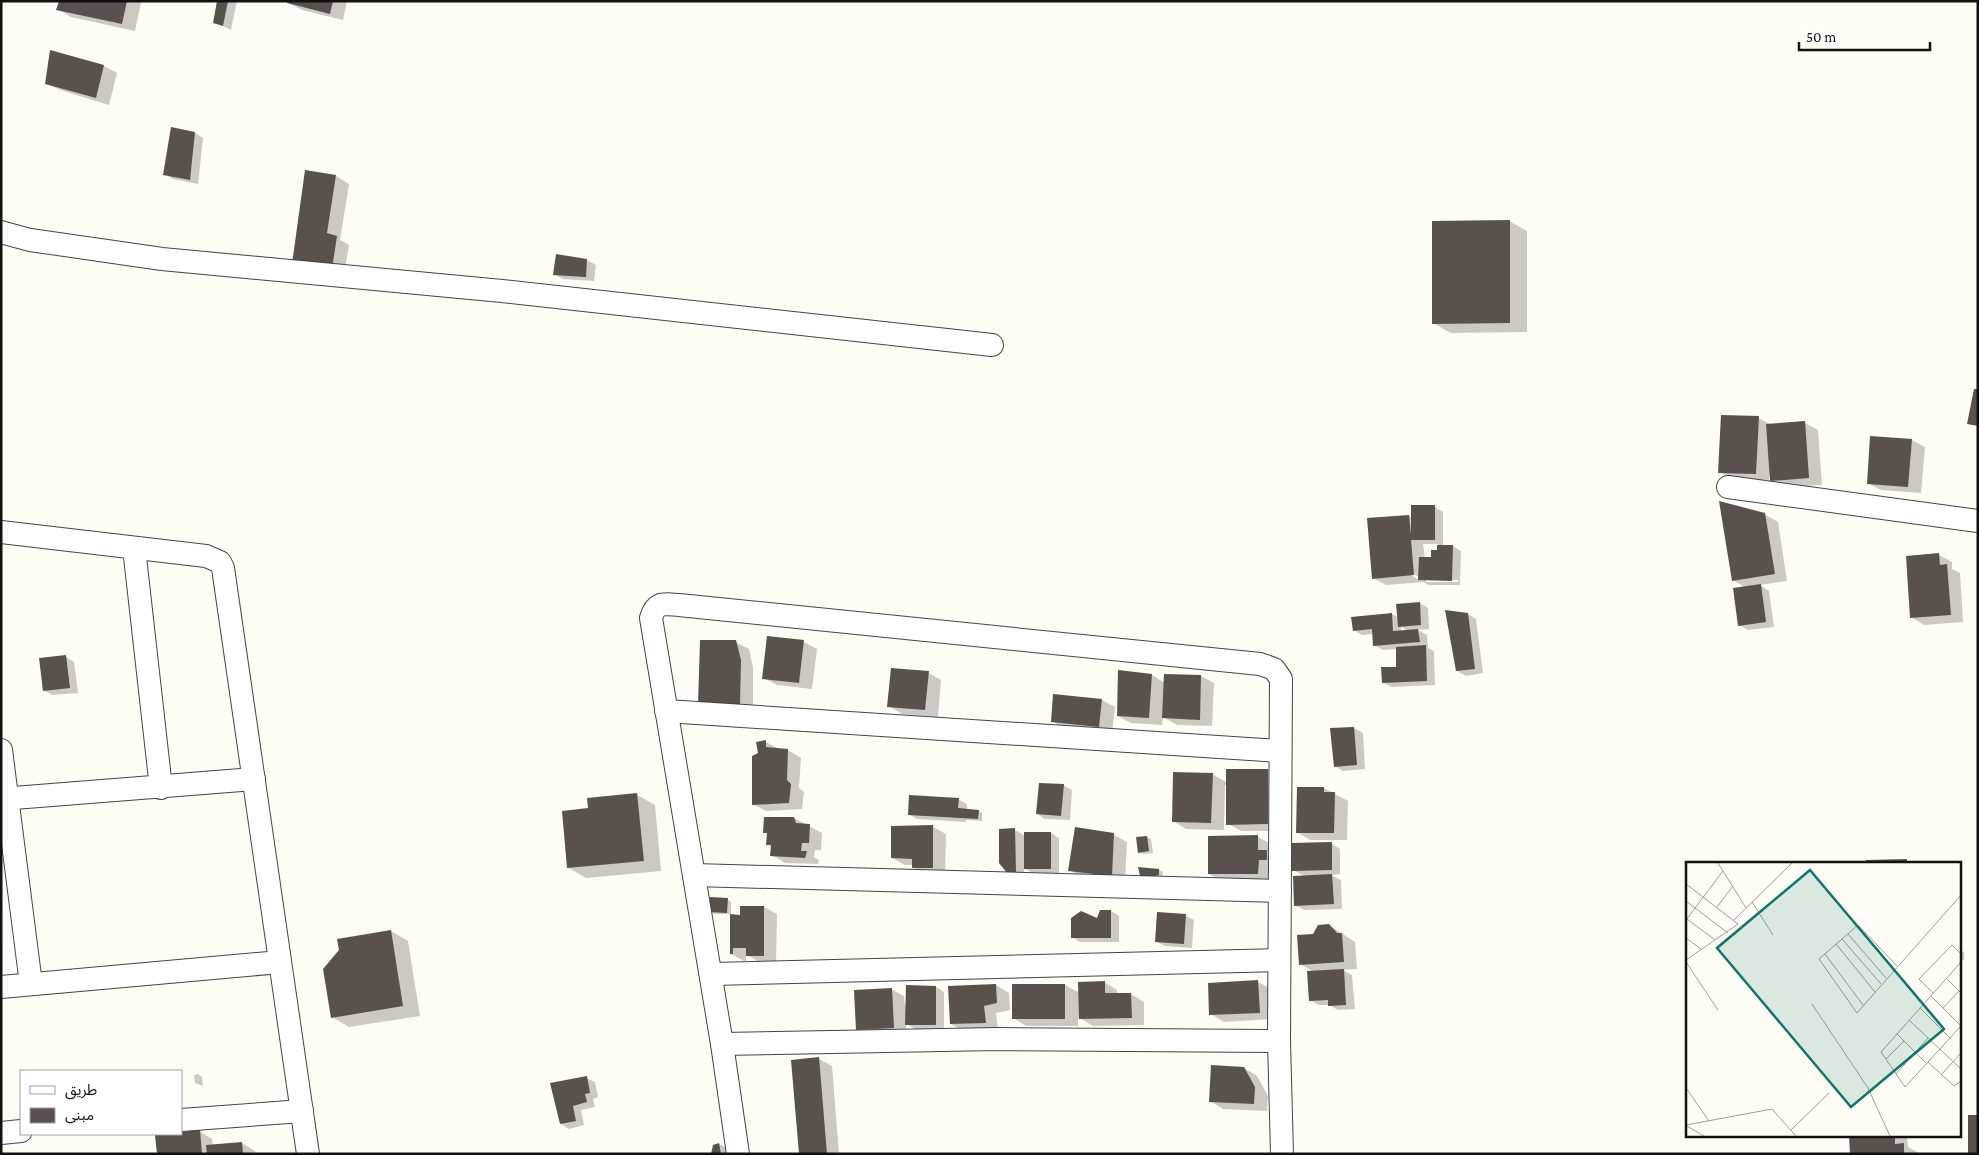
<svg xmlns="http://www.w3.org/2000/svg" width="1979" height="1155" viewBox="0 0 1979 1155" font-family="'Crimson Pro','Noto Sans Arabic',serif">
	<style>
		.shadow { fill: #0003; fill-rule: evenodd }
		.building { fill: #59514d }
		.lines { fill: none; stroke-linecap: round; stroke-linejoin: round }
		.minor-casing { stroke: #444; stroke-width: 24 }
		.minor { stroke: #fff; stroke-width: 22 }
		.inset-road { fill: none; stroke: #a09e9a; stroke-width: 1 }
		.view { fill: #0f766e; fill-opacity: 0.15; stroke: #0f766e; stroke-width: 2.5 }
		.inset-edge { fill: none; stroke: #111; stroke-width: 2.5 }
	</style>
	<rect width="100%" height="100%" fill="#fffcf5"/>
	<g class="shadow">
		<polygon points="61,1 140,1 141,2 135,31 71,17 58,9"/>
		<polygon points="219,1 237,1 231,30 215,22"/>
		<polygon points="289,1 347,1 343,20 302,10 289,3"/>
		<polygon points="104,66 117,73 109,105 60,90 46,83"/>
		<polygon points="195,133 203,138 198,184 173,179 165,174"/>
		<polygon points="336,176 349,184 340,240 349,245 344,275 306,271"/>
		<polygon points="1509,221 1527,231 1527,332 1451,333 1433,323"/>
		<polygon points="557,256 587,260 596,265 594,281 563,279 554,274"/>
		<polygon points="1758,418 1772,425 1805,423 1818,430 1822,485 1785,487 1772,480 1771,474 1769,474 1769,481 1733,480 1720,472"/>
		<polygon points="1912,440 1925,447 1921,493 1881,490 1868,483"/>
		<path d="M 1435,507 L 1443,512 L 1443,546 L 1453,546 L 1461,551 L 1460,585 L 1428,585 L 1424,582 L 1386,585 L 1373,578 L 1409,516 L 1412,518 ZM 1423,544 L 1438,544 L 1438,552 L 1432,558 L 1425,558 ZM 1409,571 L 1419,577 L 1419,580 L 1408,573 ZM 1426,579 L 1458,580 L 1458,582 L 1426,582 Z"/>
		<polygon points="1764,514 1778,522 1787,581 1760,585 1769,591 1774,627 1748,630 1739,625 1746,588 1733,580"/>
		<polygon points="1939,555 1952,562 1952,569 1960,573 1963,622 1924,625 1911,617"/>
		<path d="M 1420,603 L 1428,608 L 1429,629 L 1418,630 L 1427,635 L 1428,648 L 1434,651 L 1435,685 L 1391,687 L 1383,682 L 1398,668 L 1397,649 L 1383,650 L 1374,645 L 1373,634 L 1362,635 L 1354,630 L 1392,614 L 1399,618 ZM 1401,627 L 1403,628 L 1408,631 L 1401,632 Z"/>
		<polygon points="1468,614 1476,619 1483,673 1466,676 1457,671"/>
		<polygon points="735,642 749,649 753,668 753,712 713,711"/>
		<polygon points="804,642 817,649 812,689 777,685 764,678"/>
		<polygon points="66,657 74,662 78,693 52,695 44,690"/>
		<polygon points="928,673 941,680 938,717 902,714 889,706"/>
		<polygon points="1152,675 1165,683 1201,676 1214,683 1212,726 1177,725 1163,717 1162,725 1131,723 1118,716"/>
		<polygon points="1102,700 1115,707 1112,733 1065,729 1052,721"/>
		<polygon points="1354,728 1363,733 1365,769 1343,771 1335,766 1332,730"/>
		<polygon points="766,742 779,749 788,750 801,758 799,788 804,792 802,809 766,811 753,804"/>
		<polygon points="1228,770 1268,770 1281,777 1281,831 1241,831 1228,824 1228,785 1225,785 1224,830 1186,829 1173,821 1212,774 1228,783"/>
		<polygon points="1063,785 1072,790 1070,820 1045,819 1037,814"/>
		<polygon points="1324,788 1348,801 1347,840 1310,840 1297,832"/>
		<polygon points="637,795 655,805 661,871 586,878 569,868 590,809"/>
		<polygon points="910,796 959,800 967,804 967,810 979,811 982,813 982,821 966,820 966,822 917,819 909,814"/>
		<polygon points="794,818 822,833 821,850 815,850 814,857 819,860 818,864 785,863 772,855 772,847 767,844 768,834 764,832"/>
		<polygon points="933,827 946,834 945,875 926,875 913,867 913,865 905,865 892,858"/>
		<polygon points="1076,829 1114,835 1127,842 1125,882 1083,878 1070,870"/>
		<polygon points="1015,830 1025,836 1051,833 1059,838 1059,874 1034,874 1024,868 1024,877 1008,872"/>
		<polygon points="1147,837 1151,839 1153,853 1143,854 1139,852"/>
		<polygon points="1258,837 1271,844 1271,881 1222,881 1209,874"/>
		<polygon points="1332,844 1340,849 1340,874 1331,875 1341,880 1342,909 1304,910 1295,905 1304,876 1293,870"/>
		<polygon points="1159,870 1163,872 1162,877 1146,881"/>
		<polygon points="727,899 731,902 731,914 714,914 710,911"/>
		<polygon points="764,907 777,914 776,963 760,963 746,954 746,961 744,961 731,954 741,916"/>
		<polygon points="1111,911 1119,916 1119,942 1080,942 1072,937"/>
		<polygon points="1185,915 1194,920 1192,948 1165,946 1157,942"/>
		<polygon points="1329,925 1355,942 1357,969 1343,970 1352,975 1355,1009 1338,1010 1329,1005 1319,1005 1311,1001 1314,972 1300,964 1314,935"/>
		<polygon points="391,931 408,941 420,1016 349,1027 332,1017"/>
		<polygon points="1960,950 1964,952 1964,960 1961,960 1962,976 1960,976"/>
		<polygon points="1104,982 1117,990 1117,994 1131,994 1144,1002 1144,1025 1093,1026 1078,1017 1078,1026 1026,1026 1013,1018 1065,985 1080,993"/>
		<polygon points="1258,982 1271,989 1272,1019 1224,1022 1211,1014 1209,984"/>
		<polygon points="996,985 1009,993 1010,1010 996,1013 998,1030 964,1031 951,1024 949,987"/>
		<polygon points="936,987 944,992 944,1029 915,1029 906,1024 906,1035 870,1037 857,1029 891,989 904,996 905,1006 907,1006"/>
		<polygon points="819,1059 832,1066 839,1154 801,1154"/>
		<polygon points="1244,1068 1257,1076 1268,1096 1267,1111 1223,1109 1210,1101"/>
		<polygon points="198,1074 202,1077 203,1086 195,1083 194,1075"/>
		<polygon points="586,1078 595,1082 598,1097 593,1099 595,1107 581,1110 584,1125 569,1129 561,1124"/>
		<polygon points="199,1131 212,1139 213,1146 242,1143 255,1151 255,1154 158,1154 156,1136"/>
		<polygon points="1850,1136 1907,1136 1908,1147 1917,1152 1917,1154 1852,1154"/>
		<polygon points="719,1144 728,1149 728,1154 712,1154 714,1146"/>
	</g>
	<g class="building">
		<polygon points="59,1 127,1 122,24 56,10"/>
		<polygon points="217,1 228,1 223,26 213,23"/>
		<polygon points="288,1 333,1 330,14 287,3"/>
		<polygon points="50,50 104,65 96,98 45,84"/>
		<polygon points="171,127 195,132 190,180 163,175"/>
		<polygon points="305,170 336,175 327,233 337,236 332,269 292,264"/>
		<polygon points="1510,220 1510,323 1432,324 1432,221"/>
		<polygon points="556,254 587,259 586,277 553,275"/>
		<polygon points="1974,389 1978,389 1978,426 1967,424"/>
		<polygon points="1721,415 1759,416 1756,474 1718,473"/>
		<polygon points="1805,421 1809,478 1770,481 1766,424"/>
		<polygon points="1870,436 1912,439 1908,487 1867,484"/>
		<polygon points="1719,501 1765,513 1775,574 1732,581"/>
		<polygon points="1411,505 1435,505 1435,540 1411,540 1414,575 1372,579 1367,518 1409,515 1411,535"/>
		<polygon points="1437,545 1453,545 1452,581 1418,580 1419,557 1431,557 1431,550 1437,550"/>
		<polygon points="1939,553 1940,565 1947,564 1951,615 1910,618 1906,556"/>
		<polygon points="1761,584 1766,622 1738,626 1733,588"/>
		<polygon points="1420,602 1421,625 1398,627 1396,604"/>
		<polygon points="1445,610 1468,613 1475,669 1456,671"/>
		<polygon points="1392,613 1393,631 1418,629 1420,642 1373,646 1372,629 1353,631 1351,617"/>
		<polygon points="767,636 804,640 799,683 762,679"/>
		<polygon points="700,640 736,640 741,660 740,705 698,704"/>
		<polygon points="1426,645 1427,681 1382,683 1381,667 1396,667 1396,647"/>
		<polygon points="66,655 70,688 43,691 39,658"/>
		<polygon points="891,668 929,671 925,710 887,707"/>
		<polygon points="1118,670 1152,674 1149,718 1117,716"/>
		<polygon points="1164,674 1201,675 1200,720 1162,718"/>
		<polygon points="1053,694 1102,699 1099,727 1051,722"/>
		<polygon points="1354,727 1357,765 1334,767 1330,728"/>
		<polygon points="766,740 766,747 788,749 787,780 791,784 789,803 752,805 752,756 758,753 756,742"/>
		<polygon points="1226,769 1268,769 1268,824 1226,825"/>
		<polygon points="1173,772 1213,773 1211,823 1172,822"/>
		<polygon points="1039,783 1064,784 1061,816 1036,814"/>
		<polygon points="1297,787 1324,787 1324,792 1335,792 1334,833 1296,833"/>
		<polygon points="637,793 644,861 567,868 562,811 588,808 587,798"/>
		<polygon points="909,795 959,798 958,808 979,810 978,819 908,815"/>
		<polygon points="764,817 794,817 796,823 810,824 809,843 802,843 801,851 807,851 805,858 770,856 771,845 766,845 767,833 763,833"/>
		<polygon points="933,825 933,868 912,868 912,859 891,858 891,826"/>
		<polygon points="1075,827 1114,833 1112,876 1068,871"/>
		<polygon points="1015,828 1016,872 1007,873 999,863 999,829"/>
		<rect x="1024" y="832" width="27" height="37"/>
		<polygon points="1258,835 1258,850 1267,850 1267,860 1259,860 1258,874 1208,874 1208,836"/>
		<polygon points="1147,836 1149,851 1138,853 1136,837"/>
		<polygon points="1332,842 1332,870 1292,871 1292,843"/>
		<polygon points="1907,859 1907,864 1866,864 1866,860"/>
		<polygon points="1138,867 1159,869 1159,875 1141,880"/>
		<polygon points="1332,874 1334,904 1294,906 1293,876"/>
		<polygon points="710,897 728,898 727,913 709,912"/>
		<polygon points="740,906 764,906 764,956 746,956 746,948 733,948 733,954 730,954 730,914 740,915"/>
		<polygon points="1100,910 1111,910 1111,938 1071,938 1071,918 1081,911 1097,918"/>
		<polygon points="1157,912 1186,914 1184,944 1155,942"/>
		<polygon points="1329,924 1337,933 1342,933 1344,962 1299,965 1297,935 1313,934 1318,925"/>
		<polygon points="391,930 403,1006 331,1018 323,969 339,950 337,939"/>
		<polygon points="1344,969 1346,1005 1328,1006 1328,1000 1309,1001 1307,971"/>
		<polygon points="1258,980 1260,1013 1209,1015 1208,983"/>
		<polygon points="1105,981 1105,993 1131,993 1132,1018 1079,1019 1078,982"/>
		<polygon points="996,984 997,1003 984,1006 986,1023 950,1024 948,986"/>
		<rect x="1012" y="984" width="53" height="35"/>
		<polygon points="906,985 936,986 936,1025 905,1025"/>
		<polygon points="892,988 894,1028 856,1030 854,990"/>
		<polygon points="819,1057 827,1154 799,1154 791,1060"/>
		<polygon points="1211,1065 1244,1067 1255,1087 1254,1104 1209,1102"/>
		<polygon points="587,1076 590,1093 585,1094 587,1102 573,1106 576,1121 560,1124 550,1083"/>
		<rect x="1968" y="1115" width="10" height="39"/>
		<polygon points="200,1130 202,1154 157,1154 155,1135 181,1134 181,1132"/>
		<polygon points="1849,1136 1895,1136 1895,1144 1904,1143 1904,1154 1850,1154"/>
		<polygon points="242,1142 243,1154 207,1154 206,1145"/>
		<polygon points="719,1143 721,1154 711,1154 713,1145"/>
	</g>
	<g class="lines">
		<g class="minor-casing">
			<g id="minor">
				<polyline points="1,232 30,240 162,259 502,291 992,345"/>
				<polyline points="1728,487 1978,521"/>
				<polyline points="1,532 206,556 220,562 223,568 308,1154"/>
				<polyline points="134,548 161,788"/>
				<polyline points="666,711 1280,751"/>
				<polyline points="1,750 31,984"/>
				<polyline points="1,799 254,779"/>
				<polyline points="694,875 1280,891"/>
				<polyline points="711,974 1279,960"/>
				<polyline points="1,987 280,962"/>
				<polyline points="722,1044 998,1039 1279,1041"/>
				<polyline points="181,1120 302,1111"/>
				<polyline points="1,1133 21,1131"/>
				<path d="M 738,1154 L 722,1044 L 651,618 C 656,601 664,604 679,605 L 1260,664 L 1274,669 L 1281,679 L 1279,1041 L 1282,1154"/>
			</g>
		</g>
		<use href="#minor" class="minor"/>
	</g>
	<g transform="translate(1686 862)">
		<rect width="275" height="275" fill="#fffcf5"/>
		<path class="inset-road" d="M 32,1 L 60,46M 0,22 L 52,62 L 0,98M 0,39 L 42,71M 66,40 L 87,73M 31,45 L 47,24M 1,57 L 29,78M 0,58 L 37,9M 48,58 L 106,1M 162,72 L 200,116M 0,76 L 15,87M 156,77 L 195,122M 150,82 L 189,130M 139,92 L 177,143M 0,100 L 32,148M 275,100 L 195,190 L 219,225 L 275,164M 211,104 L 172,63 L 133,97 L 171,151 L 275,33M 260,116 L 275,131M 247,131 L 233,117 L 266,83 L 275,92M 245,134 L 275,164M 126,142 L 182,226 L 204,274M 234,146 L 264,176M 257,146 L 273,129M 223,158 L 275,207M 211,172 L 240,201M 200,197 L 218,179M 242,200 L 268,224 L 275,219M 210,212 L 242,176M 256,212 L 275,191M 0,226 L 23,259M 0,263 L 86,247 L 110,274M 1,264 L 18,274M 105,268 L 143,231"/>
		<path class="view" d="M 124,8 L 258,167 L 165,245 L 31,86 Z"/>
		<rect width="275" height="275" class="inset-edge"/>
	</g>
	<rect width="1979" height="1155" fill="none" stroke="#111111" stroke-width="5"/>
	<rect x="20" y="1070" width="162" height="65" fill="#ffffff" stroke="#a0a0a0"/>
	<rect x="30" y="1086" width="25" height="8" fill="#ffffff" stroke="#a0a0a0"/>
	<text x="65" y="1095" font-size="15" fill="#111111">طريق</text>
	<rect x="30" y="1108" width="25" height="15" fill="#59514d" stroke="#a0a0a0"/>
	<text x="65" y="1120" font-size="15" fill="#111111">مبنى</text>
	<path d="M1799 42v8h131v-8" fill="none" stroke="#111111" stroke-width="2.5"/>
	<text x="1806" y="42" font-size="15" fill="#111111" stroke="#ffffff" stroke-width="4" paint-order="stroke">50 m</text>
</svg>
